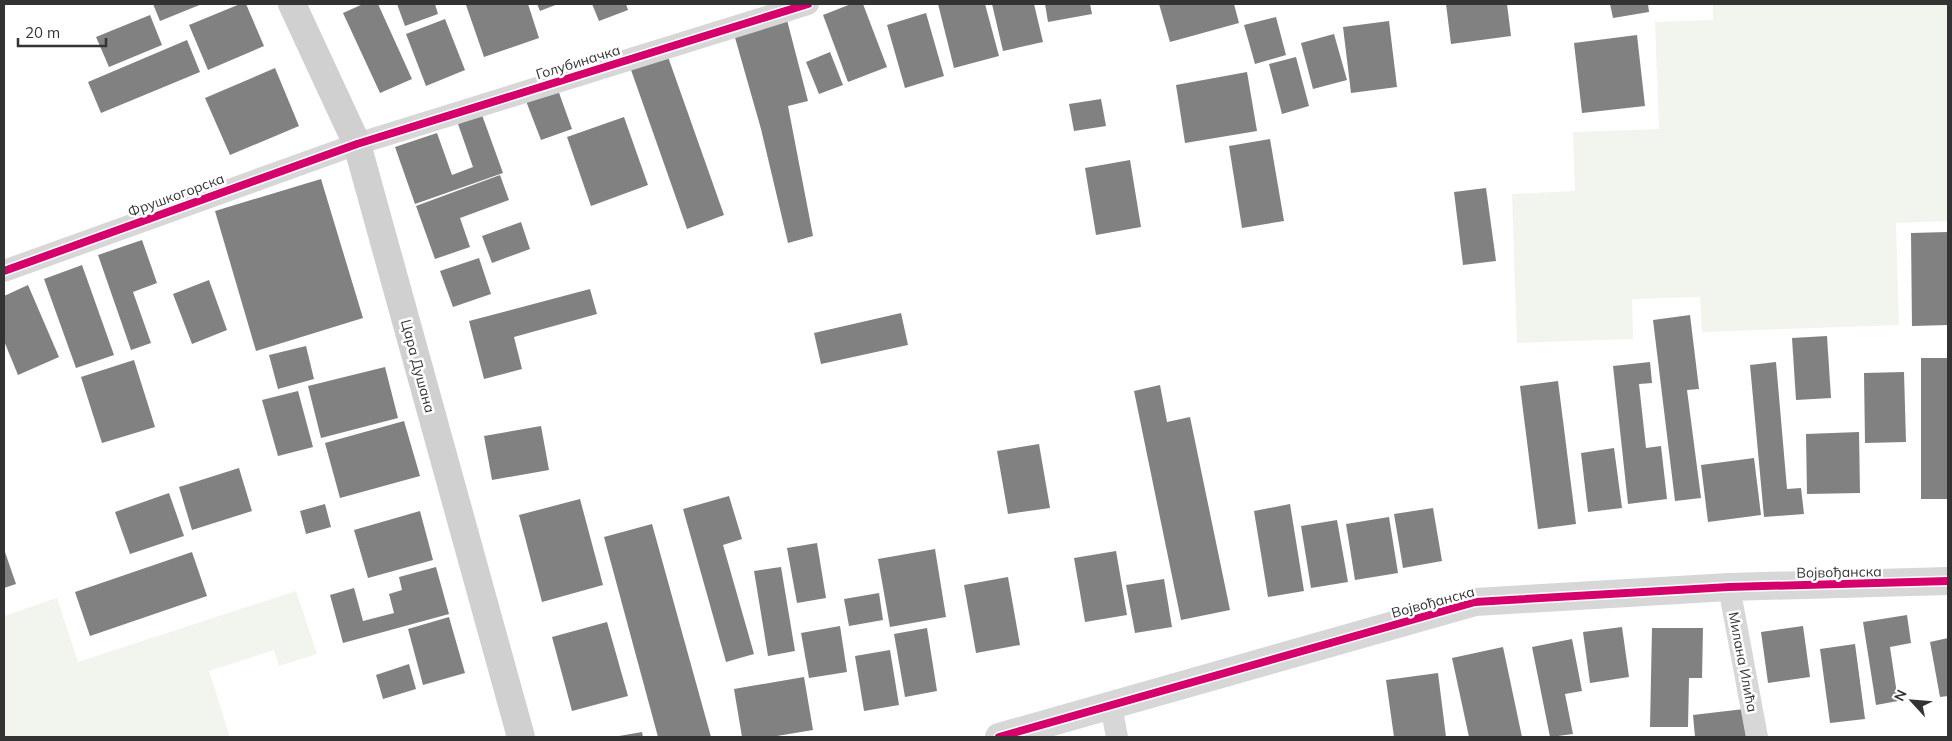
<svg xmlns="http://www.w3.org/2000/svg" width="1952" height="741" viewBox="0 0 1952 741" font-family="Mulish,sans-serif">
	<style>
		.green { fill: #f1f5ed }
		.building { fill: #818181 }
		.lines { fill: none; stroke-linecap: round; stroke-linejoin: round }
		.minor { stroke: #d7d7d7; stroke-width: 22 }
		.tertiary { stroke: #d7d7d7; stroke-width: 28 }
		.secondary { stroke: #d0d0d0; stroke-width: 28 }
		.cycleway-casing { stroke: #fff; stroke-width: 11 }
		.cycleway { stroke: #d6006c; stroke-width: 8 }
		.labels { text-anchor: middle; stroke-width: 5; stroke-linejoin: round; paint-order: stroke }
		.street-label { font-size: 14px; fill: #333; stroke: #fff }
	</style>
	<rect width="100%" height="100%" fill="#fff"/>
	<g class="green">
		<polygon points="1713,4 1948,4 1948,221 1896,223 1899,325 1702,332 1700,297 1632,299 1633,339 1517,343 1512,194 1575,191 1573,132 1659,129 1655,22 1713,20"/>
		<polygon points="296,591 317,654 279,666 274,650 209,671 230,737 4,737 4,616 57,598 78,662"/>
	</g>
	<g class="building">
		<polygon points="153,4 202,4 160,21"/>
		<polygon points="240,4 246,4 264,46 208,70 189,25"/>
		<polygon points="363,4 378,4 412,79 380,93 343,13"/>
		<polygon points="397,4 435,4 438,14 405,26"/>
		<polygon points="469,4 528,4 539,38 484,57 466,5"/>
		<polygon points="537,4 558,4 540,11"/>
		<polygon points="592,4 626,4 628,10 599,21"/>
		<polygon points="851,4 863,4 887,67 848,82 823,15"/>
		<polygon points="938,4 985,4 999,56 954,68"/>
		<polygon points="992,4 1034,4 1043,42 1003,51"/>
		<polygon points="1045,4 1090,4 1092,14 1048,22"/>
		<polygon points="1159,4 1234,4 1239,23 1170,42"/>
		<polygon points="1446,4 1507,4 1511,36 1451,44"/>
		<polygon points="1610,4 1648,4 1649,12 1613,18"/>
		<polygon points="926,13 944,76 905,88 887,25"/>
		<polygon points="150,15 162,45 109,67 96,37"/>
		<polygon points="1276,17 1286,55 1255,64 1244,25"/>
		<polygon points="445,19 465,70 426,86 406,34"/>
		<polygon points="787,20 808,101 788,106 813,236 788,243 761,129 734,34"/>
		<polygon points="1389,21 1397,87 1351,93 1343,27"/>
		<polygon points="1334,34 1347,80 1313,89 1301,43"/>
		<polygon points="1637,35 1645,106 1582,113 1574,43"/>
		<polygon points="187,40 200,72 101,113 88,82"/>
		<polygon points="830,52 843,85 819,94 806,62"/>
		<polygon points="667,54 724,215 687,229 630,67"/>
		<polygon points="1296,57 1309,106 1282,114 1269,64"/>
		<polygon points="275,68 299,126 230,155 205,98"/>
		<polygon points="1247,72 1257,131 1185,143 1176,85"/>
		<polygon points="558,90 572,129 541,140 526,101"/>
		<polygon points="1101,99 1106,126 1074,131 1069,104"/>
		<polygon points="482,115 503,173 415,204 395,147 437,133 452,175 473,167 458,124"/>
		<polygon points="624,117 648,185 591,206 567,137"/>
		<polygon points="1270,139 1284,221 1242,228 1229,146"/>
		<polygon points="1130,160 1141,227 1096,235 1085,168"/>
		<polygon points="500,175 509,200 460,218 470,247 435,259 416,206"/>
		<polygon points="321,179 363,318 256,351 215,211"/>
		<polygon points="1486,188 1496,261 1463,265 1454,192"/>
		<polygon points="521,222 530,249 492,263 482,236"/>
		<polygon points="1948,232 1948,325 1912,326 1911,233"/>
		<polygon points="142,240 157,283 133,292 151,343 131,350 98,255"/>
		<polygon points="479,258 491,294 453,307 440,271"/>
		<polygon points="82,265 114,355 76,368 44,279"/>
		<polygon points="209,280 227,330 192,344 173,294"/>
		<polygon points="28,285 59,357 18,375 4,341 4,296"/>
		<polygon points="590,289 597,314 514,337 522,369 484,379 469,321"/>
		<polygon points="901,313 908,345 821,364 814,333"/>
		<polygon points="1690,315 1699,389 1687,390 1701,498 1675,501 1653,320"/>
		<polygon points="1827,336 1831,398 1796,400 1792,338"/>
		<polygon points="306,346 314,379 278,389 269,355"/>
		<rect x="1921" y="358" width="27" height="141"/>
		<polygon points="134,360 155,427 102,443 81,377"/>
		<polygon points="1650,362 1652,383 1639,384 1646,448 1661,446 1667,499 1628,504 1613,366"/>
		<polygon points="1776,362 1787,489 1801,488 1804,514 1764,517 1750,365"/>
		<polygon points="385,367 398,418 321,438 308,386"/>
		<polygon points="1904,372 1906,442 1865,443 1864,373"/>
		<polygon points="1558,381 1576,524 1538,529 1520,386"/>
		<polygon points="1160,385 1167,422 1190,417 1230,610 1181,620 1134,391"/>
		<polygon points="298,391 313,447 278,456 262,400"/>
		<polygon points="404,421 420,476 340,498 325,443"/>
		<polygon points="541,426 549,470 492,480 484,436"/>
		<polygon points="1859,432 1860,493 1807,494 1806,434"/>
		<polygon points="1039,444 1050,508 1008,514 997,451"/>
		<polygon points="1614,448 1622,508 1588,512 1581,453"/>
		<polygon points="1754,458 1761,515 1708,522 1701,465"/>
		<polygon points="239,468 252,511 192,530 179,487"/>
		<polygon points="169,493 184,536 130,554 115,512"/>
		<polygon points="729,496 742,539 723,545 754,654 726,662 683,509"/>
		<polygon points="580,499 603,585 542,602 519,515"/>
		<polygon points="325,504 331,527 306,534 300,511"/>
		<polygon points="1290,504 1304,591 1268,597 1254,511"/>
		<polygon points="1433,508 1442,561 1403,568 1394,514"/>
		<polygon points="420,511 433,560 368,578 354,530"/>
		<polygon points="1389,517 1398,573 1355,580 1346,524"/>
		<polygon points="1337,520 1348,582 1311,588 1301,526"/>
		<polygon points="652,524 711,737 658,737 604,537"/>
		<polygon points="817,543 826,598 797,603 787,548"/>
		<polygon points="4,549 16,584 4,588"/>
		<polygon points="935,549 946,617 890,627 878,559"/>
		<polygon points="1116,551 1127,615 1085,622 1074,558"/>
		<polygon points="192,552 207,596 90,636 75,592"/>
		<polygon points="436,567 449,614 343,643 330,595 354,588 363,621 394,613 389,594 402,590 399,577"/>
		<polygon points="781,567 795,651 768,656 754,571"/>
		<polygon points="1008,577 1020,645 976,653 964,585"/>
		<polygon points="1164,579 1172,627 1135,633 1126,585"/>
		<polygon points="879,593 883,620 849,626 844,599"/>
		<polygon points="1907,615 1911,643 1890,647 1898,701 1876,705 1863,622"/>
		<polygon points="449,617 465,673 423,685 408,629"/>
		<polygon points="607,622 628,696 572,711 552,637"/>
		<polygon points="840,626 847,672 809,678 801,633"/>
		<polygon points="1803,626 1810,677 1768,683 1761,632"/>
		<polygon points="1622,627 1629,677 1590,683 1583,632"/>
		<polygon points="927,628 937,691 905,697 894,634"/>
		<polygon points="1652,628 1703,628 1702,678 1689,678 1688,727 1650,727"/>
		<polygon points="1948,638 1948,696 1940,697 1930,642"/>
		<polygon points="1572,639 1582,691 1565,694 1573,734 1550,737 1532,647"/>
		<polygon points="1855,644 1865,719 1830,723 1820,649"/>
		<polygon points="1503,647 1522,737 1469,737 1452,658"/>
		<polygon points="890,650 899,705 864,711 855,656"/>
		<polygon points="409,664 416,689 383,699 376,675"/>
		<polygon points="1438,673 1446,737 1394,737 1386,680"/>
		<polygon points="804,677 813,730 771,737 742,737 734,689"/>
		<polygon points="1744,709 1747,737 1695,737 1693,715"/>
		<polygon points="642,732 643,737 619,737 619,736"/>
	</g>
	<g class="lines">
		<g class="minor">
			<polyline points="4,271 357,144 808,4"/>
			<polyline points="1729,587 1757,737"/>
			<polyline points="1111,706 1117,737"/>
		</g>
		<polyline class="tertiary" points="999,737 1475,602 1729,587 1948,581"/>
		<polyline class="secondary" points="292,4 357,144 521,737"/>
		<g class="cycleway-casing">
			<g id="cycleway">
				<polyline points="4,271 357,144 808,4"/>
				<polyline points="999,737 1475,602 1729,587 1948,581"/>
			</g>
		</g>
		<use href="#cycleway" class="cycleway"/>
	</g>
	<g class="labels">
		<g class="street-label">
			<text transform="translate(578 62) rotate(-17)" y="5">Голубиначка</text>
			<text transform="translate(176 195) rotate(-20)" y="5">Фрушкогорска</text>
			<text transform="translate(418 366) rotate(75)" y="5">Цара Душана</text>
			<text transform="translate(1839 572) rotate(-1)" y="5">Војвођанска</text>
			<text transform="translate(1433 602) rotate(-15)" y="5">Војвођанска</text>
			<text transform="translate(1743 662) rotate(79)" y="5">Милана Илића</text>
		</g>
	</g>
	<rect width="1952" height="741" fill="none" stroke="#333333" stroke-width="10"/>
	<g transform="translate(1912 701) rotate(296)" stroke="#ffffff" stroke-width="4" paint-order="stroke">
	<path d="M0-4L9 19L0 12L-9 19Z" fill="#333333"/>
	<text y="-8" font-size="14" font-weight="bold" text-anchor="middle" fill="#333333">N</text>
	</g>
	<path d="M18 38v8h88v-8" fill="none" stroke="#333333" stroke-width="2.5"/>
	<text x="25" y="38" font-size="15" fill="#333333" stroke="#ffffff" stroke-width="4" paint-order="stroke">20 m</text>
</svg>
